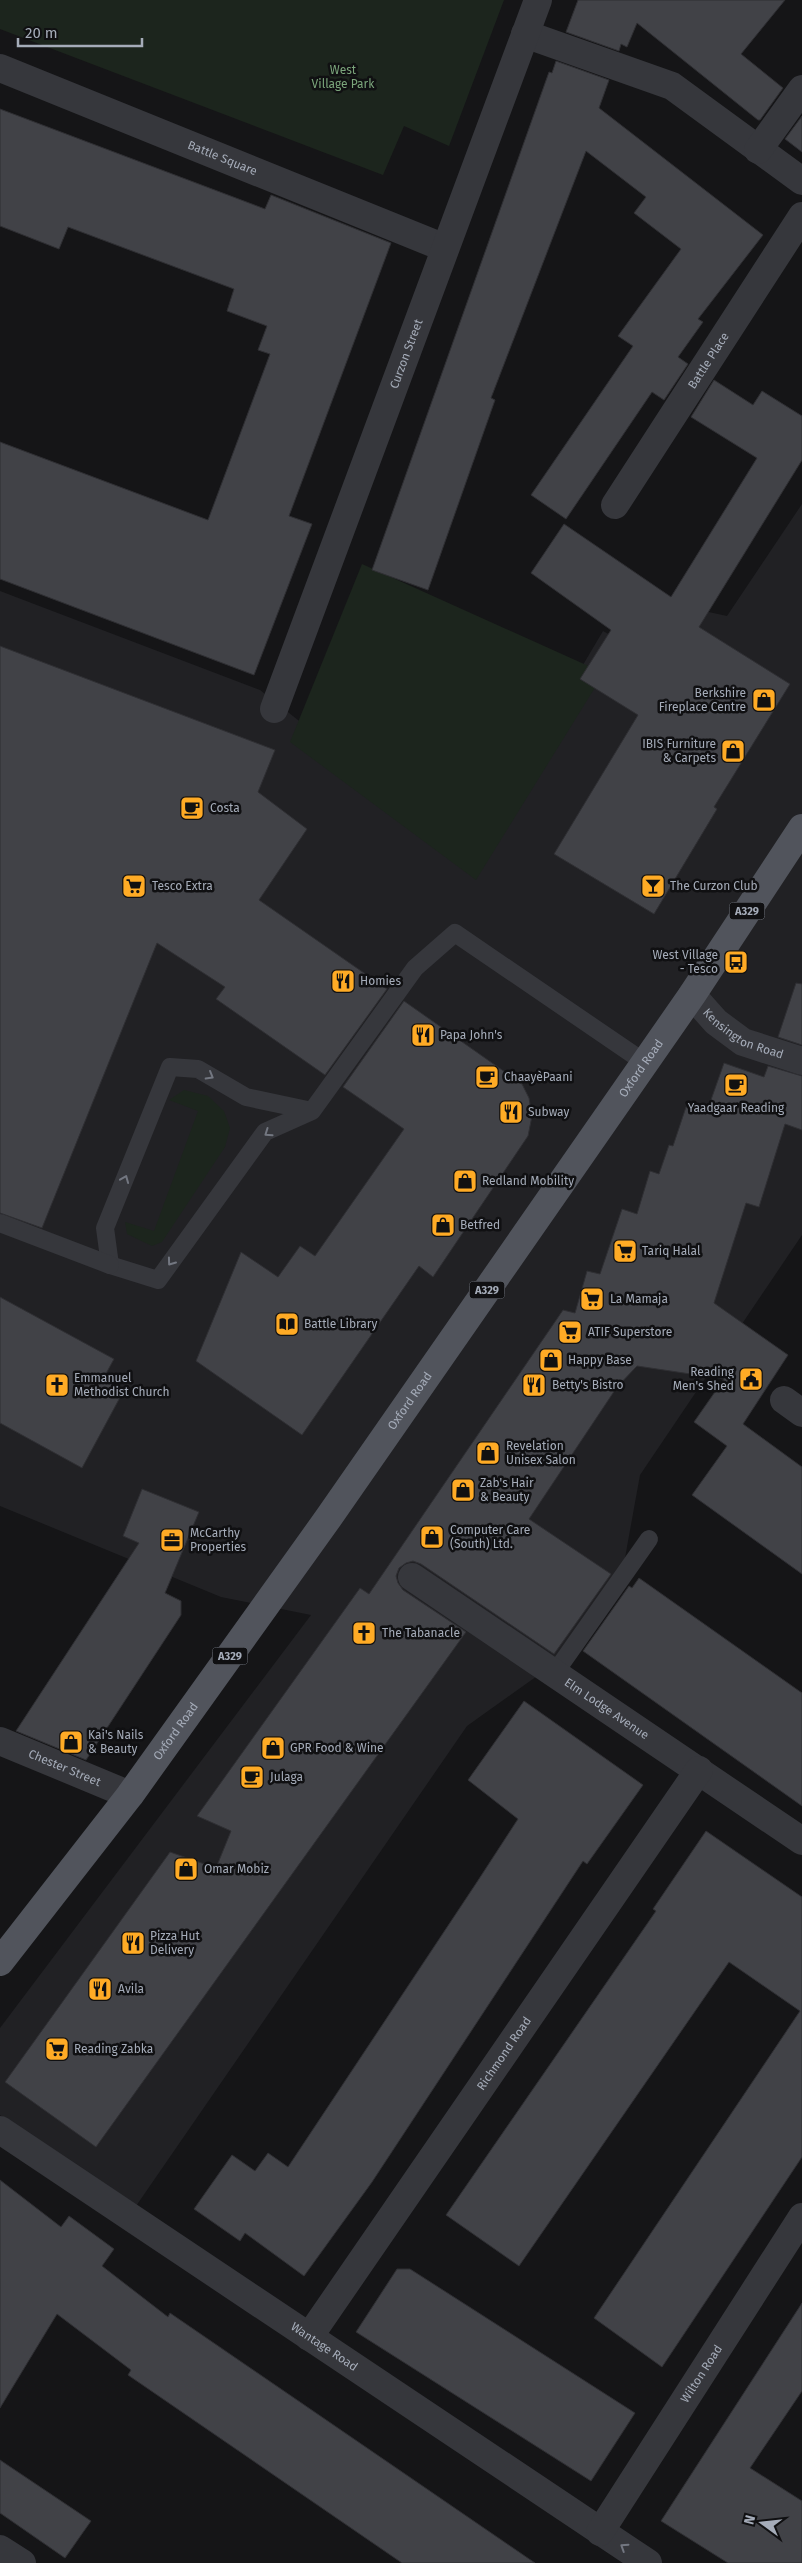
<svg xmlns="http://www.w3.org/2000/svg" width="802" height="2563" viewBox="0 0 802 2563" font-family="'Fira Sans',sans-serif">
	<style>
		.built { fill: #212124 }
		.green { fill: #1c251d }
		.building { fill: #414247; stroke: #2f2f33 }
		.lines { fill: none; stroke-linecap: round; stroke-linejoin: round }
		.service { stroke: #36373c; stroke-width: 18 }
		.minor { stroke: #36373c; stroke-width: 28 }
		.primary { stroke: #51545c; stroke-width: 28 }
		.oneway { stroke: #737781 }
		.labels { text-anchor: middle; stroke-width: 5; stroke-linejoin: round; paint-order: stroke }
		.shield { fill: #101012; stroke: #787d87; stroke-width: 1 }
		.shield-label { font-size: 11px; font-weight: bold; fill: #a5acb9 }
		.park-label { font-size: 12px; fill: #7ba57b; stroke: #101012 }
		.street-label { font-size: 12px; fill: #a5acb9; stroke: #101012 }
		.poi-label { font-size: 12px; fill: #a5acb9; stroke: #101012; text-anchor: start }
	</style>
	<rect width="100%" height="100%" fill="#151517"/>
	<polygon class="built" points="802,504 802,1235 640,1475 621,1580 561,1659 467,1726 134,2209 0,2115 0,2028 311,1615 221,1597 0,1506 0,591 260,690 470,856 603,631 639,651 672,604 727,616"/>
	<g class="green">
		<polygon points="0,0 504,0 449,146 404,126 383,175 0,29"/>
		<polygon points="362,564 604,673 476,880 290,742"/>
		<polygon points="184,1090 208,1096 224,1111 230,1128 225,1147 162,1242 152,1246 127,1234 125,1222 154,1231 198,1111 169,1100"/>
	</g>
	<g class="building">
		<polygon points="578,0 785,0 741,54 783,88 760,120 758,120 637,23 627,47 621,44 619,51 566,32"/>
		<polygon points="556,61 609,80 599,108 763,235 698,319 703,322 678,357 688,364 664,400 652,392 566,519 531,495 633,346 618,336 681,249 634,213 646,197 586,151 491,398 495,400 428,590 372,570 549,72 552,73"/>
		<polygon points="0,109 265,209 271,195 391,243 289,516 312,524 254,675 0,579 0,442 208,520 270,354 258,350 267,326 227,311 234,289 68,227 59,249 0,226"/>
		<polygon points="802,116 802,152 785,139"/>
		<polygon points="714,380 753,405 762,391 802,416 802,460 699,627 790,684 714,807 717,809 654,914 554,854 638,715 580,679 611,630 531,573 564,524 671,597 757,458 691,417"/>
		<polygon points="0,646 275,750 258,792 307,829 259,900 387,989 325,1075 216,999 225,987 157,943 42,1228 0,1213"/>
		<polygon points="796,983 802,984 802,1045 778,1037"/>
		<polygon points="404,1001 522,1084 529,1098 532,1116 528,1136 433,1277 419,1266 302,1435 196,1361 241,1252 278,1277 300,1246 315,1256 404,1129 343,1087"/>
		<polygon points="724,1063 764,1077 768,1066 802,1076 802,1130 785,1124 759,1207 746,1203 714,1303 788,1355 743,1424 802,1467 802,1574 692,1495 727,1446 694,1422 724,1379 637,1366 617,1387 529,1519 611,1574 554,1654 421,1564 413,1561 406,1563 399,1568 396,1576 398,1583 403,1590 466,1632 96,2147 5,2082 170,1852 216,1868 231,1831 197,1816 360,1588 369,1594 563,1310 575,1313 587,1271 600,1274 622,1209 637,1214 650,1171 659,1174 669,1145 673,1146 686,1107 706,1114"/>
		<polygon points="0,1297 114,1359 103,1379 124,1390 82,1468 0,1423"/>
		<polygon points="142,1489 199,1512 165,1593 181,1601 181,1615 86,1760 16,1731 139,1543 123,1536"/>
		<polygon points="639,1578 802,1693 802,1806 583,1651 629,1586 632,1588"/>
		<polygon points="524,1701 643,1785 587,1864 583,1861 372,2182 304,2276 245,2233 240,2241 194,2209 232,2155 255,2171 268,2153 288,2167 477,1882 518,1819 468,1780"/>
		<polygon points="706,1831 802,1897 802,2157 662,2367 594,2318 800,2011 729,1962 519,2266 446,2215 656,1911 653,1909"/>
		<polygon points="0,2180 61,2227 69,2216 114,2249 102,2266 168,2317 170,2313 535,2563 402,2563 128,2375 131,2370 57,2314 0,2408"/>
		<polygon points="397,2269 410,2269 635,2413 591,2481 356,2332"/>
		<polygon points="802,2303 802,2391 750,2468 802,2501 802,2563 728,2563 661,2521"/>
		<polygon points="0,2460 91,2521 65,2558 0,2513"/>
	</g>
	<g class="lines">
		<g class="service">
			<polyline points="312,1111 246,1097 198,1069 170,1067 105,1228 110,1265 158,1280 265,1132 312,1111 415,968 455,933 644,1062"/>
			<polyline points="0,1223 110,1265"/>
			<polyline points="554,1674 649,1539"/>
		</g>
		<g class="minor">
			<polyline points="525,34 672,86 802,181"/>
			<path id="s1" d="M 0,68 L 445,248"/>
			<polyline points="758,150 802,89"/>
			<path id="s2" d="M 615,505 L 802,216"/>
			<path id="s3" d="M 274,709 L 538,0"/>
			<path id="s4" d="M 692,995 L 716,1022 L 743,1042 L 802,1061"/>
			<polyline points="784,1400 802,1413"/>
			<path id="s5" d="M 412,1577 L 802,1841"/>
			<path id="s6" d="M 0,1741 L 130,1795"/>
			<path id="s7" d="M 0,2130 L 648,2563"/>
			<path id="s8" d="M 309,2337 L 699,1770"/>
			<path id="s9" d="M 600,2532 L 802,2217"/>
			<polyline points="0,2549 22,2563"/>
		</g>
		<path class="primary" id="s10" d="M 0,1962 L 130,1795 L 329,1517 L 692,995 L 802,828"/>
	</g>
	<defs><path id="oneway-chevron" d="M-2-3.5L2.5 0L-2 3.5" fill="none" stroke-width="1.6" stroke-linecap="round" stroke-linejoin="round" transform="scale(1.25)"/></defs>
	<g class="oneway">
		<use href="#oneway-chevron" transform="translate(210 1076) rotate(30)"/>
		<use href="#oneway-chevron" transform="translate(268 1133) rotate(145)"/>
		<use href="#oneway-chevron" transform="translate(125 1179) rotate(-68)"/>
		<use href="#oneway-chevron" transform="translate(171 1262) rotate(126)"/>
		<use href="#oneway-chevron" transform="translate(624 2547) rotate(-147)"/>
	</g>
	<defs>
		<g id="shop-square" transform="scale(1.25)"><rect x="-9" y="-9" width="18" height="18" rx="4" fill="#ffab25" stroke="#101012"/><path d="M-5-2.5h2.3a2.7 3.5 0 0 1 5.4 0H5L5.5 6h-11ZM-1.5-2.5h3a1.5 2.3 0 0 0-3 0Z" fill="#111"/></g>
		<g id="cafe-square" transform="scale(1.25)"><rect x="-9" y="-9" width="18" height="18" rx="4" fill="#ffab25" stroke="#101012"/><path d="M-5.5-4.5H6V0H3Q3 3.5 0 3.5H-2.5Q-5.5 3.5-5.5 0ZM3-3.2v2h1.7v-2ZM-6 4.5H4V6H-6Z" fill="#111"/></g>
		<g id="supermarket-square" transform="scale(1.25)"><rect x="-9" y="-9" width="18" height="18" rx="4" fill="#ffab25" stroke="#101012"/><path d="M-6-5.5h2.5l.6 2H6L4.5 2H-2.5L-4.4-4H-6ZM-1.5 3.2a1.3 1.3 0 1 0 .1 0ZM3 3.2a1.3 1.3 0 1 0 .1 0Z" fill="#111"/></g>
		<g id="bar-square" transform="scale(1.25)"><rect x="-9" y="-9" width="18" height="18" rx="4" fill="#ffab25" stroke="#101012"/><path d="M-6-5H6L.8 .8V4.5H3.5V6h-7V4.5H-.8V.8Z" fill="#111"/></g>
		<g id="bus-square" transform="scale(1.25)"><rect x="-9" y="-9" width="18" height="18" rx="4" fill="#ffab25" stroke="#101012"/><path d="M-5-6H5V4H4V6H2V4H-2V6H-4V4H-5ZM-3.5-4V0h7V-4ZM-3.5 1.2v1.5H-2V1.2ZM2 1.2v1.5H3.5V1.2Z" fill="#111"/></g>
		<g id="restaurant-square" transform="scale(1.25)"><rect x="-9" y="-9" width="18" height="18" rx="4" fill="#ffab25" stroke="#101012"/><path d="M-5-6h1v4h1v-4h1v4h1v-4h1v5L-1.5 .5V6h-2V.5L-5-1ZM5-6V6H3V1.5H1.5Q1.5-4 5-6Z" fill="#111"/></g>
		<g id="library-square" transform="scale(1.25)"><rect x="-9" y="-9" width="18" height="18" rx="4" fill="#ffab25" stroke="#101012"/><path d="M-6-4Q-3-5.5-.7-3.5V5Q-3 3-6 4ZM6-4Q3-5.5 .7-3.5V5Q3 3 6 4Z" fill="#111"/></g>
		<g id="civic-square" transform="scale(1.25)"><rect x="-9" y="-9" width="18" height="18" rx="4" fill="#ffab25" stroke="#101012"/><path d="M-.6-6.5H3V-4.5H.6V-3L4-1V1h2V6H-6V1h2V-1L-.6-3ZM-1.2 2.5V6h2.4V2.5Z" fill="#111"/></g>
		<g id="church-square" transform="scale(1.25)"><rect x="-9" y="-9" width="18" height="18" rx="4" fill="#ffab25" stroke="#101012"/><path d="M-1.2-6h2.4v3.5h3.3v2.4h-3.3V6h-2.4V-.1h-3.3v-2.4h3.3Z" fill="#111"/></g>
		<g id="office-square" transform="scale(1.25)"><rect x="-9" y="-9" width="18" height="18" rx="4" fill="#ffab25" stroke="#101012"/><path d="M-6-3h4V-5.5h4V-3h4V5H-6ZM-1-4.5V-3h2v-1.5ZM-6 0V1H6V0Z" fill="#111"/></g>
	</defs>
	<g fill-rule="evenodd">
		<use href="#shop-square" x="764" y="700"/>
		<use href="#shop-square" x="733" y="751"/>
		<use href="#cafe-square" x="192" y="808"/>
		<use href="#supermarket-square" x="134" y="886"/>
		<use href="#bar-square" x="653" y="886"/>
		<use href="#bus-square" x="736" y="962"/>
		<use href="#restaurant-square" x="343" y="981"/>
		<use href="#restaurant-square" x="423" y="1035"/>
		<use href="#cafe-square" x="487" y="1077"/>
		<use href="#cafe-square" x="736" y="1085"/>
		<use href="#restaurant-square" x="511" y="1112"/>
		<use href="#shop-square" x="465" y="1181"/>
		<use href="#shop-square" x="443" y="1225"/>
		<use href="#supermarket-square" x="625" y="1251"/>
		<use href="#supermarket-square" x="592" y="1299"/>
		<use href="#library-square" x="287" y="1324"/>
		<use href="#supermarket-square" x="570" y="1332"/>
		<use href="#shop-square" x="551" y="1360"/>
		<use href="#civic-square" x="751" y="1379"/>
		<use href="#church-square" x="57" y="1385"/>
		<use href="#restaurant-square" x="534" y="1385"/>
		<use href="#shop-square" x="488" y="1453"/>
		<use href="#shop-square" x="463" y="1490"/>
		<use href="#shop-square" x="432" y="1537"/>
		<use href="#office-square" x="172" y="1540"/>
		<use href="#church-square" x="364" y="1633"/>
		<use href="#shop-square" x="71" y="1742"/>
		<use href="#shop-square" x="273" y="1748"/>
		<use href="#cafe-square" x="252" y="1777"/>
		<use href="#shop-square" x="186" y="1869"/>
		<use href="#restaurant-square" x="133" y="1943"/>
		<use href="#restaurant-square" x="100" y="1989"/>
		<use href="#supermarket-square" x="57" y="2049"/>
	</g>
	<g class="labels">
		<g class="shield">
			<rect x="729.5" y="902.5" width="35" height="17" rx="4"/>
			<rect x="469.5" y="1281.5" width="35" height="17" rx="4"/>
			<rect x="212.5" y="1647.5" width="35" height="17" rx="4"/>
		</g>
		<g class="shield-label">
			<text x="747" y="915">A329</text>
			<text x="487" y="1294">A329</text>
			<text x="230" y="1660">A329</text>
		</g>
		<g class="park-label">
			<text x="343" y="74">West<tspan x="343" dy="14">Village Park</tspan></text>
		</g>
		<g class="street-label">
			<text dy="4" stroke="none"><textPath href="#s1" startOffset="240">Battle Square</textPath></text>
			<text dy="4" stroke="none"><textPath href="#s3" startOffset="379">Curzon Street</textPath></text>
			<text dy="4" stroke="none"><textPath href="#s2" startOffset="172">Battle Place</textPath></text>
			<text dy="4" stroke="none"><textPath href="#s4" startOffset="66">Kensington Road</textPath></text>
			<text dy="4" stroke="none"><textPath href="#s10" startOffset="1100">Oxford Road</textPath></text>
			<text dy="4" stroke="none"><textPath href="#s10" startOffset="695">Oxford Road</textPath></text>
			<text dy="4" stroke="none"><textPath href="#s5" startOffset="235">Elm Lodge Avenue</textPath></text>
			<text dy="4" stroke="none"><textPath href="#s10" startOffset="290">Oxford Road</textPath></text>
			<text dy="4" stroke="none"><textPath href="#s6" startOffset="70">Chester Street</textPath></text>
			<text dy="4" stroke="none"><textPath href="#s8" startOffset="344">Richmond Road</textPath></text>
			<text dy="4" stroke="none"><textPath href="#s7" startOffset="390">Wantage Road</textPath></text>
			<text dy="4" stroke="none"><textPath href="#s9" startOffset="188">Wilton Road</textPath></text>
		</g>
		<g class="poi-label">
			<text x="746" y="697" text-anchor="end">Berkshire<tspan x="746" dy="14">Fireplace Centre</tspan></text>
			<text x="716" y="748" text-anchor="end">IBIS Furniture<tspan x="716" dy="14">&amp; Carpets</tspan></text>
			<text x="210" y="812">Costa</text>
			<text x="152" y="890">Tesco Extra</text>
			<text x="670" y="890">The Curzon Club</text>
			<text x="718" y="959" text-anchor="end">West Village<tspan x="718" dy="14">- Tesco</tspan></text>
			<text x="360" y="985">Homies</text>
			<text x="440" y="1039">Papa John's</text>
			<text x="504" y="1081">ChaayèPaani</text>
			<text x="736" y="1112" text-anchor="middle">Yaadgaar Reading</text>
			<text x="528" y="1116">Subway</text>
			<text x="482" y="1185">Redland Mobility</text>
			<text x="460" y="1229">Betfred</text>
			<text x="642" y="1255">Tariq Halal</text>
			<text x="610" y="1303">La Mamaja</text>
			<text x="304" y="1328">Battle Library</text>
			<text x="588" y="1336">ATIF Superstore</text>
			<text x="568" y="1364">Happy Base</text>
			<text x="734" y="1376" text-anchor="end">Reading<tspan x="734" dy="14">Men's Shed</tspan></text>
			<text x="74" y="1382">Emmanuel<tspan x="74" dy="14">Methodist Church</tspan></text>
			<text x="552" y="1389">Betty's Bistro</text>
			<text x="506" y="1450">Revelation<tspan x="506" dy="14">Unisex Salon</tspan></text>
			<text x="480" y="1487">Zab's Hair<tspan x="480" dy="14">&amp; Beauty</tspan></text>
			<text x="450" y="1534">Computer Care<tspan x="450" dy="14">(South) Ltd.</tspan></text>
			<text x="190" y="1537">McCarthy<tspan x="190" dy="14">Properties</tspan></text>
			<text x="382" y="1637">The Tabanacle</text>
			<text x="88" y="1739">Kai's Nails<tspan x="88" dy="14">&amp; Beauty</tspan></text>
			<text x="290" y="1752">GPR Food &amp; Wine</text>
			<text x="270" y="1781">Julaga</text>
			<text x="204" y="1873">Omar Mobiz</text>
			<text x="150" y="1940">Pizza Hut<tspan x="150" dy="14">Delivery</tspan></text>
			<text x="118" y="1993">Avila</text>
			<text x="74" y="2053">Reading Zabka</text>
		</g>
	</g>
	<g transform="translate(762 2523) rotate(285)" stroke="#101012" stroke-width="4" paint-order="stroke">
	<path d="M0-4L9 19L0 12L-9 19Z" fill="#a5acb9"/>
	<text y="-8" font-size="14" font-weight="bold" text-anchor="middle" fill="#a5acb9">N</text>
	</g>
	<path d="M18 38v8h124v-8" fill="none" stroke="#a5acb9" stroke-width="2.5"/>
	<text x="25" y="38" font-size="15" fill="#a5acb9" stroke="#101012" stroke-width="4" paint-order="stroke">20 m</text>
</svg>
